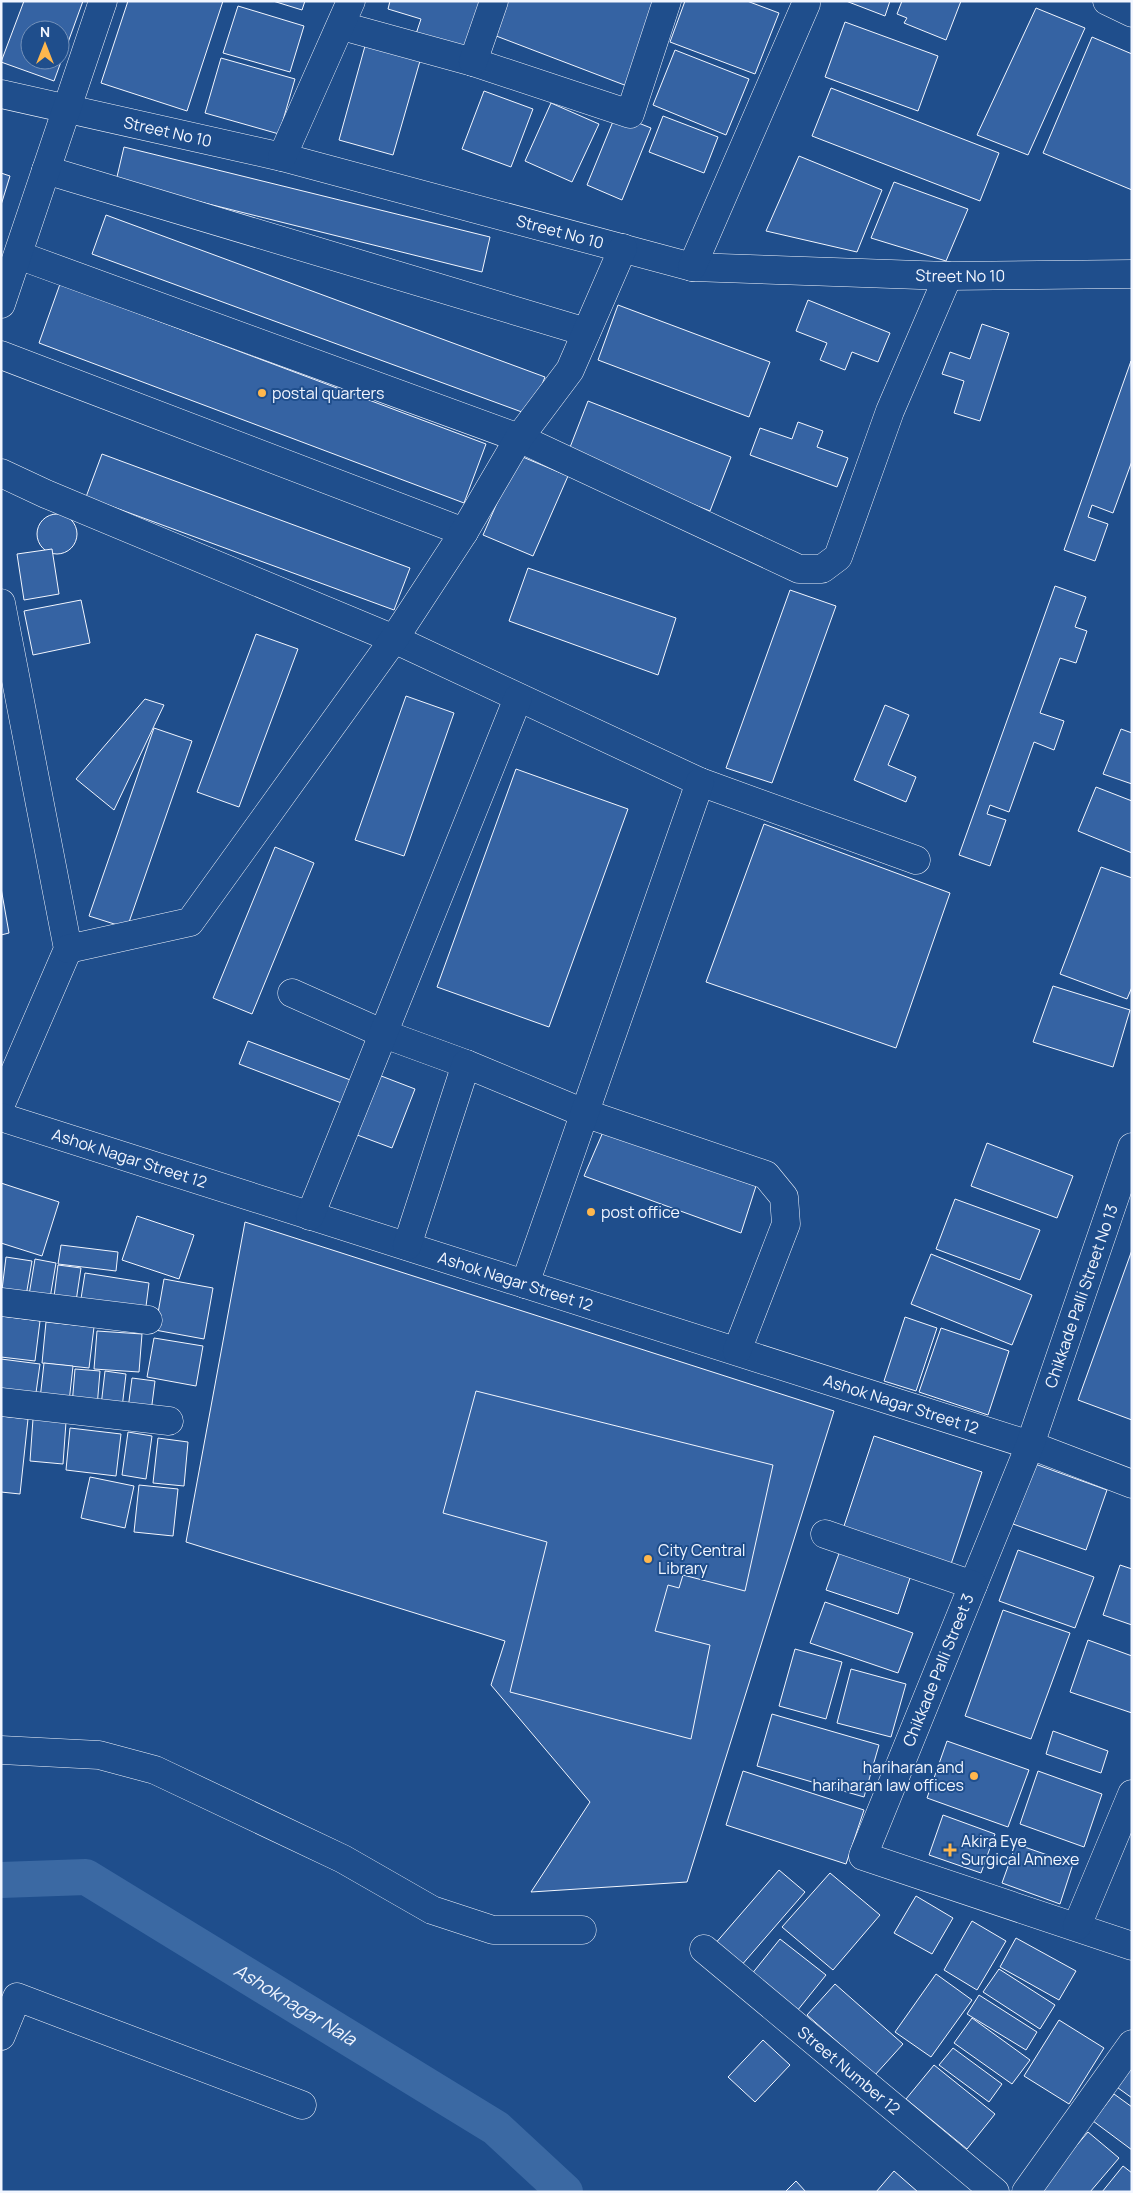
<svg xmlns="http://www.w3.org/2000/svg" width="1133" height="2193" viewBox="0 0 1133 2193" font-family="Manrope,sans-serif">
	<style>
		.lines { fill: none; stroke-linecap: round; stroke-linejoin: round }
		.canal { stroke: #3b69a3; stroke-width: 36 }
		.building { fill: #3563a3; stroke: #f2f6ff; fill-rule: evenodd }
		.minor-casing { stroke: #f2f6ff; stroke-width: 29 }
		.minor { stroke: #1f4e8c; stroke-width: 28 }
		.poi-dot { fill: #ffb74d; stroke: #1f4e8c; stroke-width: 2 }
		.labels { text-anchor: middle; stroke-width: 4; stroke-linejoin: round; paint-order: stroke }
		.street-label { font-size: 16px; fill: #f2f6ff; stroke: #1f4e8c }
		.poi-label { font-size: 16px; fill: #f2f6ff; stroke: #1f4e8c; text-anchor: start }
		.water-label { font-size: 18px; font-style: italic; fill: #f2f6ff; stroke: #1f4e8c }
	</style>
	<rect width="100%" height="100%" fill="#1f4e8c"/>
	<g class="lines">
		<path class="canal" id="s1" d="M 1,1880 L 86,1877 L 496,2128 L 565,2192"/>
	</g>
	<g class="building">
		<path d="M 24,1 L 83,1 L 54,81 L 1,62 ZM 30,30 L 60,30 L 60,60 L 30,60 Z"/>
		<polygon points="128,1 223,1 187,111 101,83"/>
		<polygon points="273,1 305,1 302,10"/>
		<polygon points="390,1 480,1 464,55 414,40 421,19 388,9"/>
		<polygon points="504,1 660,1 627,86 491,34"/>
		<polygon points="685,1 747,1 779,13 755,74 670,42"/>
		<polygon points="846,1 890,1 885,16"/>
		<polygon points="902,1 961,1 946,40 904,23 907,18 897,14"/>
		<polygon points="238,6 304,26 290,72 223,53"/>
		<polygon points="1036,8 1085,28 1028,155 977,135"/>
		<polygon points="845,22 938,56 918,111 825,77"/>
		<polygon points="1092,37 1132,54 1132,190 1043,153"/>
		<polygon points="365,46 420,61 393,155 339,140"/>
		<polygon points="675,50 749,79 726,135 653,105"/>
		<polygon points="221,58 295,79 279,134 205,113"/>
		<polygon points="831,88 999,153 980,201 812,136"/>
		<polygon points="484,91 533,109 511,167 462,149"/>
		<polygon points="551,103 599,124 572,182 525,161"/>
		<polygon points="616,114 651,128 622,200 587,185"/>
		<polygon points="663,116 718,137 704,173 649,152"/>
		<polygon points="124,147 490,237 482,272 116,181"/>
		<polygon points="799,156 882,190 857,252 766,231"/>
		<polygon points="1,173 10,176 1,205"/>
		<polygon points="894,182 968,209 946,261 871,238"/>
		<polygon points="106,215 545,377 530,415 92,254"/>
		<polygon points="60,284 486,444 464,503 39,343"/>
		<polygon points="808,300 890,333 878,362 852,352 845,370 820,360 827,343 796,331"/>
		<polygon points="618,305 770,362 749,417 598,360"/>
		<polygon points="982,324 1009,333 980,421 954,413 964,381 942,374 950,352 970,359"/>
		<polygon points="1131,361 1132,461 1113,513 1092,505 1088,517 1108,524 1095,561 1064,550"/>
		<polygon points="588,401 731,457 710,511 567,455"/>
		<polygon points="798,422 823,431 817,447 848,458 837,487 750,455 760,428 792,439"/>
		<polygon points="102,454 410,568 394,610 86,497"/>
		<polygon points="518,455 568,476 533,556 483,535"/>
		<circle cx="57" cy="534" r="20"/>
		<polygon points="52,549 59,594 24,600 17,554"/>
		<polygon points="528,568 676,618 658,675 509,621"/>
		<polygon points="1055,586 1086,597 1075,627 1087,631 1076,663 1060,658 1040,713 1064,721 1054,750 1034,742 1009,812 990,805 987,814 1006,820 990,866 959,855"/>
		<polygon points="790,590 836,606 772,783 726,768"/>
		<polygon points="81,600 90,643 33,655 24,611"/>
		<polygon points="256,634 298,649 239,807 197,792"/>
		<polygon points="406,696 454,713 404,856 355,840"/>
		<polygon points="145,699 164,705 114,810 76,779"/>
		<polygon points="885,705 909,715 888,765 916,777 906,802 854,780"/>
		<polygon points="154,728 192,741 127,928 89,916"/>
		<polygon points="1121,729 1132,733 1132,784 1103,774"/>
		<polygon points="516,769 628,809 549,1027 437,987"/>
		<polygon points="1096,787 1132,801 1132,853 1078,831"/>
		<polygon points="764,824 950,893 896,1048 706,982"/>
		<polygon points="275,847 314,863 252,1014 213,998"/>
		<polygon points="1101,867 1132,878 1132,987 1127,999 1060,974"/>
		<polygon points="1,888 9,933 1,935"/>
		<polygon points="1053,986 1130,1010 1113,1067 1033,1042"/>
		<polygon points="248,1041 353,1081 344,1104 239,1064"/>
		<polygon points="376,1074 415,1089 392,1148 352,1133"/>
		<polygon points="603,1132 756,1186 741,1233 584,1176"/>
		<polygon points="987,1143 1073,1176 1057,1218 971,1186"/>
		<polygon points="1,1183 59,1202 42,1256 1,1243"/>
		<polygon points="955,1199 1040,1230 1020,1280 936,1249"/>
		<polygon points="137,1216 194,1235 179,1279 122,1260"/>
		<polygon points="245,1222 834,1411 687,1882 531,1892 590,1802 491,1685 505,1641 186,1542"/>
		<polygon points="61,1245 118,1252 116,1271 58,1264"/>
		<polygon points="1132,1250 1132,1420 1078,1400"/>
		<polygon points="931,1254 1032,1295 1012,1345 911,1304"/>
		<polygon points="6,1257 32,1261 25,1302 1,1298"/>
		<polygon points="35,1259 56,1263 49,1304 28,1301"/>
		<polygon points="58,1265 81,1268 75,1308 53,1305"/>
		<polygon points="85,1273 149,1283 145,1314 80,1305"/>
		<polygon points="164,1279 213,1288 204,1339 155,1330"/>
		<polygon points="1,1316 40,1321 35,1361 1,1357"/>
		<polygon points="905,1317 937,1328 916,1391 884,1381"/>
		<polygon points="46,1322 94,1327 89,1368 42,1363"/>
		<polygon points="941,1328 1009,1351 988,1415 919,1392"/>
		<polygon points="97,1331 142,1334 139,1372 94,1369"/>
		<polygon points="154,1338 203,1346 196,1386 147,1377"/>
		<polygon points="1,1359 40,1364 35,1400 1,1395"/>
		<polygon points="44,1363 73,1366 69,1402 40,1399"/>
		<polygon points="75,1369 100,1371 97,1407 72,1405"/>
		<polygon points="105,1371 126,1374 122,1408 101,1406"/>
		<polygon points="132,1378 155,1381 151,1412 128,1409"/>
		<polygon points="476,1391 773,1465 745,1591 683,1575 679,1588 668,1585 655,1631 710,1645 691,1739 510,1692 547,1542 443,1513"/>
		<polygon points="1,1416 28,1419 20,1494 1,1492"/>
		<polygon points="33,1419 66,1422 63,1464 30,1461"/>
		<polygon points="70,1428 121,1434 116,1476 66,1470"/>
		<polygon points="128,1432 152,1436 146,1479 122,1475"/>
		<polygon points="874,1436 982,1472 949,1570 841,1535"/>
		<polygon points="158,1438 188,1442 184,1486 153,1483"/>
		<polygon points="1035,1464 1107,1490 1086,1550 1013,1524"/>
		<polygon points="90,1477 134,1486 125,1528 81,1518"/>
		<polygon points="139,1485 178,1489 173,1536 134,1532"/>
		<polygon points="842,1545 913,1569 898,1614 826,1590"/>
		<polygon points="1018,1550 1094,1577 1075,1628 999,1601"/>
		<polygon points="1120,1565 1132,1569 1132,1625 1103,1615"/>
		<polygon points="825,1602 913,1633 898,1673 810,1643"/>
		<polygon points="1003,1610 1070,1633 1031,1739 965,1716"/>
		<polygon points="1088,1640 1132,1656 1132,1713 1070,1692"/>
		<polygon points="795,1649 842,1662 826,1719 779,1706"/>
		<polygon points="851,1669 906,1684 891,1737 837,1723"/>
		<polygon points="772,1714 879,1745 864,1797 757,1766"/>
		<polygon points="1053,1731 1108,1751 1101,1773 1046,1754"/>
		<polygon points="947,1741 1029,1770 1008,1827 927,1798"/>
		<polygon points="743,1771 864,1810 846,1864 726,1825"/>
		<polygon points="1038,1771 1102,1794 1084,1847 1020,1824"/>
		<polygon points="943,1815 995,1834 981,1873 929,1855"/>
		<polygon points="1016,1844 1073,1864 1060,1904 1002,1883"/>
		<polygon points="779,1870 805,1892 740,1967 714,1945"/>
		<polygon points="830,1873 880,1915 833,1970 782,1927"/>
		<polygon points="916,1896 953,1918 932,1954 894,1933"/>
		<polygon points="972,1921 1006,1941 977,1990 944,1970"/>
		<polygon points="1016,1938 1076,1971 1059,2000 1000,1967"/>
		<polygon points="780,1939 826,1975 797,2011 751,1975"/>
		<polygon points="999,1969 1055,2005 1040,2029 983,1992"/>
		<polygon points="936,1974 972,2000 931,2057 895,2032"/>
		<polygon points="835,1984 903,2044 875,2075 807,2015"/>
		<polygon points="979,1995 1037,2032 1026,2050 967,2014"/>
		<polygon points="972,2018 1030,2060 1012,2084 954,2043"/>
		<polygon points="1059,2020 1104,2048 1069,2104 1024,2076"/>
		<polygon points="763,2040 790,2065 755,2102 728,2077"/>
		<polygon points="953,2048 1002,2084 989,2102 939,2065"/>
		<polygon points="1132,2061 1132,2098 1114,2085"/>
		<polygon points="934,2065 995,2114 967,2149 906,2099"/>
		<polygon points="1114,2094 1132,2107 1132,2150 1093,2121"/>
		<polygon points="1088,2132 1119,2158 1090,2192 1037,2192"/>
		<polygon points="1123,2166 1132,2173 1132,2192 1102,2192"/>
		<polygon points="894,2171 918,2192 876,2192"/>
		<polygon points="796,2181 806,2192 785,2192"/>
	</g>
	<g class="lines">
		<g class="minor-casing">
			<g id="minor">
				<polyline points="1107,1 1132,13"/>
				<polyline points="342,26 473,62 630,114 667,1"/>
				<polyline points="473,62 494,1"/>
				<path id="s2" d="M 1,94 L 282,157 L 692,267 L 948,276 L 1132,274"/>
				<polyline points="282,157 351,1"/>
				<polyline points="46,170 586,332"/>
				<polyline points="18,255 519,438 799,569 822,569 838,557 890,411 948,276"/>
				<polyline points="692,267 806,4"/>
				<polyline points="1,304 103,1"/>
				<polyline points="1,355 464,532"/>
				<polyline points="1,473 46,494 394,639 700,782 916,860"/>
				<polyline points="1,603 68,949 1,1104"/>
				<polyline points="68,949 190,922 394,639 464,532 519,438 570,370 623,248"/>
				<polyline points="292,993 384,1034 466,1064"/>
				<path id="s3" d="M 1,1117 L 1030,1445 L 1132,1484"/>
				<polyline points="1132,1147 1030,1445 863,1856 1132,1946"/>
				<polyline points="310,1216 518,698"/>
				<polyline points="407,1246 466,1064 584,1113 766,1175 784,1197 786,1224 737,1351"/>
				<polyline points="525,1284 700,782"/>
				<polyline points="1,1302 148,1320"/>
				<polyline points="1,1402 169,1421"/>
				<polyline points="825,1534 973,1585"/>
				<polyline points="1,1750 99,1755 155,1770 343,1859 432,1910 493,1930 582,1930"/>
				<polyline points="1077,1926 1132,1794"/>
				<path id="s4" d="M 704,1949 L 995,2192"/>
				<polyline points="1,2036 17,1997 302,2105"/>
				<polyline points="1026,2192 1132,2044"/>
			</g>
		</g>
		<use href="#minor" class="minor"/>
	</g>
	<g class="poi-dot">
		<circle cx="262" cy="393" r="5"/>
		<circle cx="591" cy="1212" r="5"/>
		<circle cx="648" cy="1559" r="5"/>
		<circle cx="974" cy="1776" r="5"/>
		<path d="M947.5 1842.5h5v5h5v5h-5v5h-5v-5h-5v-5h5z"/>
	</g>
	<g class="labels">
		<g class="street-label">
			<text dy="6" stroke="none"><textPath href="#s2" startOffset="171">Street No 10</textPath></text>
			<text dy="6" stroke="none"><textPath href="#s2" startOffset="576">Street No 10</textPath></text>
			<text dy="6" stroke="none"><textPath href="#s2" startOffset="981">Street No 10</textPath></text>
			<text dy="6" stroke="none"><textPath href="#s3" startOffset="135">Ashok Nagar Street 12</textPath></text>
			<text dy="6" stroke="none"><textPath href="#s3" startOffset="540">Ashok Nagar Street 12</textPath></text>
			<text transform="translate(1081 1296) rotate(-71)" y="6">Chikkade Palli Street No 13</text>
			<text dy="6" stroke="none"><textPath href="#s3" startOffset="945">Ashok Nagar Street 12</textPath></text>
			<text transform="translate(938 1670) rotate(-68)" y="6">Chikkade Palli Street 3</text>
			<text dy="6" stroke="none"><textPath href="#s4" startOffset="189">Street Number 12</textPath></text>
		</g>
		<g class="poi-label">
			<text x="272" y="399">postal quarters</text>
			<text x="601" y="1218">post office</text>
			<text x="658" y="1556">City Central<tspan x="658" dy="18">Library</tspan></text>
			<text x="964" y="1773" text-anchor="end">hariharan and<tspan x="964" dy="18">hariharan law offices</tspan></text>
			<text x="961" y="1847">Akira Eye<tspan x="961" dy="18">Surgical Annexe</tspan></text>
		</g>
		<g class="water-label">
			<text dy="6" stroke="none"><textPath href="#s1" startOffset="330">Ashoknagar Nala</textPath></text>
		</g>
	</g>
	<rect width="1133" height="2193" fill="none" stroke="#f2f6ff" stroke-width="5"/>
	<g transform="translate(45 45)"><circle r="24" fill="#1f4e8c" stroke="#7391ba"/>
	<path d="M0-4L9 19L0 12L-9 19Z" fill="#ffb74d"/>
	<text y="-8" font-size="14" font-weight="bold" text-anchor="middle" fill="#f2f6ff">N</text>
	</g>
</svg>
